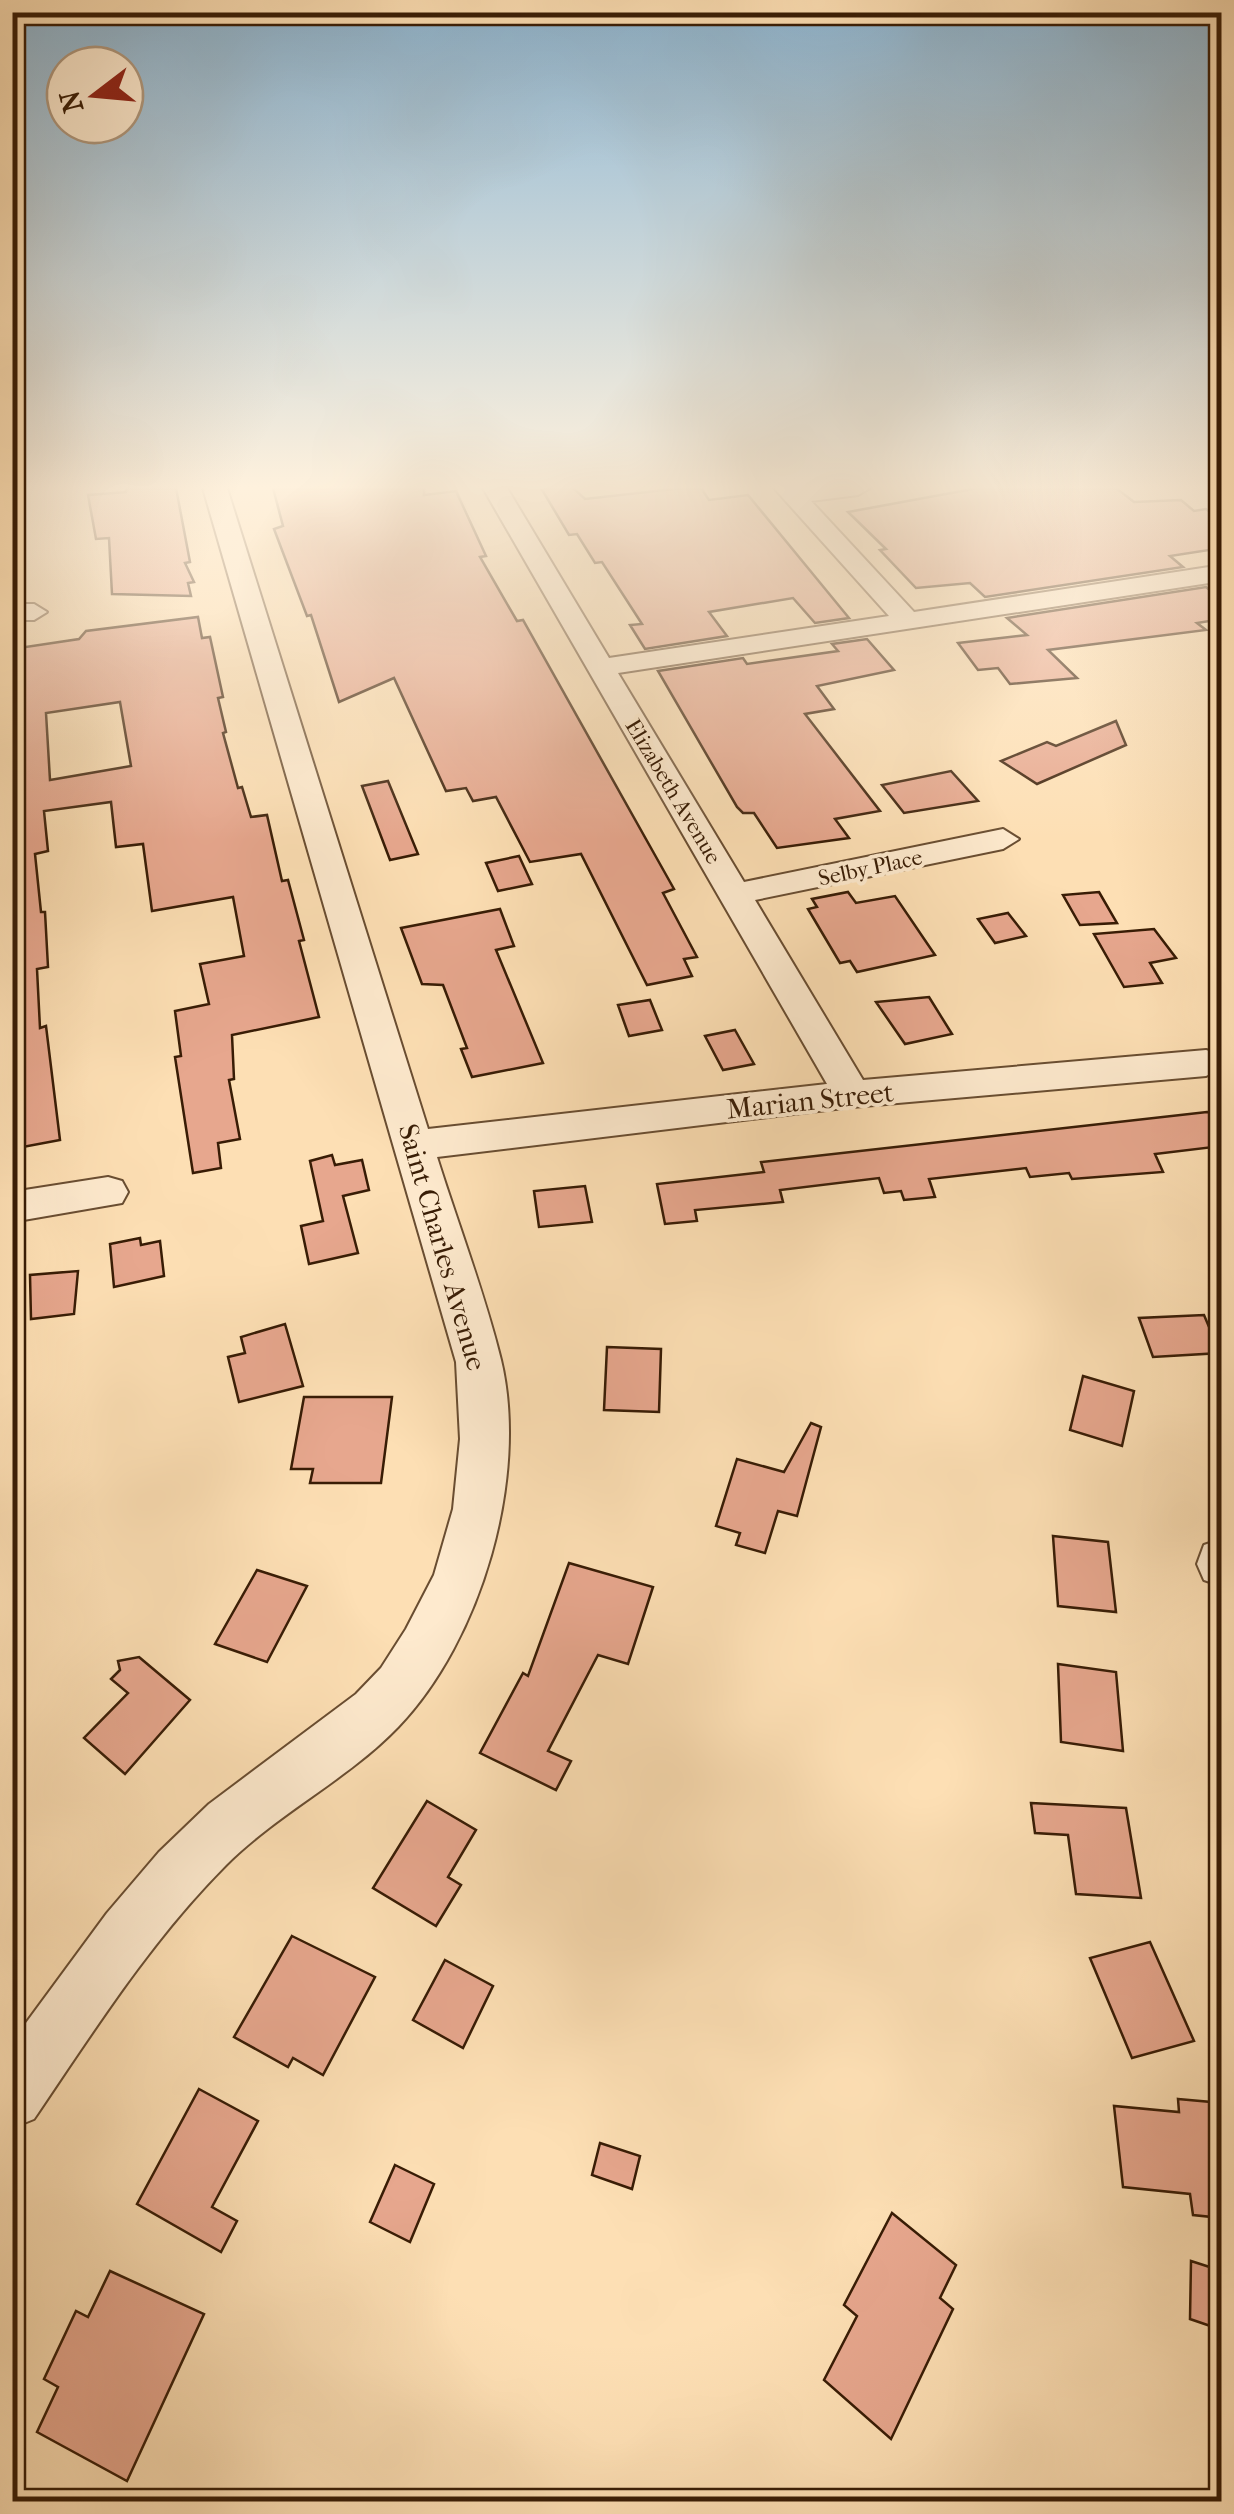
<svg xmlns="http://www.w3.org/2000/svg" width="1234" height="2514" viewBox="0 0 1234 2514" font-family="'IM FELL French Canon',serif">
	<style>
		.building { fill: #e7a78e; stroke: #381c05; stroke-width: 2.5; fill-rule: evenodd }
		.lines { fill: none; stroke-linecap: round; stroke-linejoin: round }
		.minor-casing { stroke: #694d31; stroke-width: 4 }
		.minor { fill: #feeace; fill-rule: evenodd }
		.labels { text-anchor: middle; stroke-width: 8; stroke-linejoin: round; paint-order: stroke }
		.far-street-label { font-size: 22px; fill: #381c05; stroke: #feeace }
		.street-label { font-size: 28px; fill: #381c05; stroke: #feeace }
	</style>
	<rect width="100%" height="100%" fill="#fddfb4"/>
	<filter id="stains"><feTurbulence type="fractalNoise" baseFrequency=".002" numOctaves="4"/><feColorMatrix values="0 0 0 0 .2 0 0 0 0 .09 0 0 0 0 .02 0 0 0 .5 -.17"/></filter>
	<radialGradient id="worn" r=".72"><stop offset=".6" stop-color="#630" stop-opacity="0"/><stop offset="1" stop-color="#630" stop-opacity=".3"/></radialGradient>
	<g class="building">
		<polygon points="127,488 176,488 190,562 185,563 194,582 188,583 191,596 112,594 109,538 96,539 88,495 126,492"/>
		<polygon points="273,488 424,488 424,495 456,491 486,556 480,557 517,621 523,620 674,889 663,893 697,957 684,959 692,976 647,985 581,854 530,862 496,797 473,801 466,788 446,791 394,678 339,702 311,615 307,616 274,529 283,526"/>
		<polygon points="541,488 573,488 585,499 683,488 701,488 709,500 748,495 849,618 815,623 793,598 709,612 727,636 645,649 630,625 642,624 602,562 595,563 577,534 569,535"/>
		<polygon points="978,488 1116,488 1134,502 1181,500 1194,511 1206,509 1222,521 1222,548 1170,556 1183,567 985,597 970,583 916,588 880,550 886,549 848,512"/>
		<polygon points="1206,587 1222,600 1222,619 1197,623 1206,630 1048,650 1077,678 1010,684 998,668 978,670 958,643 1027,635 1007,618"/>
		<path d="M 198,617 L 202,638 L 210,637 L 223,697 L 218,698 L 226,732 L 223,733 L 238,788 L 242,787 L 251,817 L 267,815 L 282,881 L 288,880 L 304,940 L 299,941 L 319,1017 L 232,1035 L 234,1079 L 229,1080 L 240,1139 L 218,1143 L 221,1168 L 193,1173 L 175,1057 L 181,1056 L 175,1011 L 209,1004 L 200,964 L 244,956 L 233,897 L 152,911 L 143,844 L 116,847 L 111,802 L 44,811 L 48,851 L 35,854 L 41,912 L 45,912 L 48,967 L 37,969 L 40,1028 L 46,1026 L 60,1140 L 12,1149 L 12,649 L 79,639 L 86,631 ZM 120,702 L 131,766 L 50,780 L 46,713 Z"/>
		<polygon points="867,639 894,670 817,686 834,709 805,714 880,811 835,819 849,838 777,848 754,813 743,813 737,807 658,671 743,658 747,664 838,651 832,644"/>
		<polygon points="1116,721 1126,745 1037,784 1001,761 1047,742 1056,746"/>
		<polygon points="951,771 978,801 904,813 882,785"/>
		<polygon points="388,781 418,854 390,860 362,786"/>
		<polygon points="519,856 532,884 498,891 486,863"/>
		<polygon points="848,892 856,903 895,896 935,955 857,972 850,961 840,963 808,909 817,907 812,899"/>
		<polygon points="1099,892 1117,923 1080,925 1063,895"/>
		<polygon points="500,909 514,946 496,950 543,1063 472,1077 461,1049 467,1048 443,985 422,984 401,928"/>
		<polygon points="1008,913 1026,936 995,943 978,919"/>
		<polygon points="1154,929 1176,958 1150,963 1162,983 1124,987 1094,934"/>
		<polygon points="929,997 952,1034 905,1044 876,1002"/>
		<polygon points="650,1000 662,1030 629,1036 618,1005"/>
		<polygon points="735,1030 754,1064 723,1070 705,1036"/>
		<polygon points="1207,1112 1222,1114 1222,1146 1155,1154 1163,1172 1072,1179 1069,1173 1030,1177 1026,1168 929,1179 935,1197 904,1200 901,1191 884,1193 879,1178 780,1190 783,1202 695,1210 697,1221 665,1224 657,1184 764,1172 761,1162"/>
		<polygon points="332,1155 335,1165 362,1160 369,1190 343,1196 358,1253 309,1264 301,1226 323,1221 310,1161"/>
		<polygon points="585,1186 592,1222 539,1227 534,1191"/>
		<polygon points="140,1238 141,1245 160,1241 164,1276 114,1287 110,1244"/>
		<polygon points="78,1271 74,1314 31,1319 30,1275"/>
		<polygon points="1204,1315 1220,1353 1153,1357 1139,1318"/>
		<polygon points="285,1324 303,1386 239,1402 228,1357 245,1353 241,1337"/>
		<polygon points="607,1347 661,1349 659,1412 604,1410"/>
		<polygon points="1083,1376 1134,1391 1122,1446 1070,1430"/>
		<polygon points="304,1397 392,1397 381,1483 310,1483 313,1469 291,1469"/>
		<polygon points="811,1423 821,1427 797,1516 778,1511 765,1553 736,1545 740,1533 716,1526 737,1459 784,1472"/>
		<polygon points="1053,1536 1108,1542 1116,1612 1058,1606"/>
		<polygon points="569,1563 653,1587 628,1664 598,1655 548,1751 571,1761 556,1790 480,1753 523,1673 528,1676"/>
		<polygon points="257,1570 307,1586 267,1662 215,1644"/>
		<polygon points="139,1657 190,1700 125,1774 84,1738 128,1693 111,1679 120,1670 118,1661"/>
		<polygon points="1058,1664 1116,1672 1123,1751 1061,1742"/>
		<polygon points="427,1801 476,1830 448,1877 461,1885 436,1926 373,1888"/>
		<polygon points="1031,1803 1126,1808 1141,1898 1076,1894 1068,1835 1035,1833"/>
		<polygon points="292,1936 375,1977 323,2075 293,2058 288,2067 234,2037"/>
		<polygon points="1150,1942 1194,2041 1132,2058 1090,1958"/>
		<polygon points="445,1960 493,1986 463,2048 413,2020"/>
		<polygon points="199,2089 258,2121 212,2207 237,2221 221,2252 137,2204"/>
		<polygon points="1178,2099 1222,2103 1222,2218 1193,2215 1190,2194 1123,2187 1114,2106 1179,2112"/>
		<polygon points="600,2143 640,2156 632,2189 592,2175"/>
		<polygon points="395,2165 434,2184 410,2242 370,2222"/>
		<polygon points="892,2213 956,2265 940,2298 953,2309 891,2439 824,2380 857,2316 844,2305"/>
		<polygon points="1191,2261 1222,2271 1222,2330 1190,2319"/>
		<polygon points="110,2271 204,2314 127,2481 37,2432 58,2387 44,2379 76,2311 88,2317"/>
	</g>
	<g class="lines">
		<g class="minor-casing">
			<g id="minor">
				<path d="M 203,488 L 227,488 L 428,1129 L 827,1084 L 483,488 L 507,488 L 609,658 L 889,616 L 774,488 L 870,488 L 858,495 L 811,501 L 914,612 L 1222,565 L 1222,581 L 618,673 L 744,882 L 1003,829 L 1019,839 L 1003,849 L 755,900 L 863,1080 L 1206,1050 L 1219,1054 L 1222,1068 L 1206,1076 L 852,1107 L 437,1157 C 458,1224 484,1291 501,1360 C 529,1477 481,1641 398,1727 C 347,1780 278,1813 226,1865 C 151,1940 93,2032 34,2119 L 12,2128 L 12,2042 L 107,1913 L 159,1852 L 209,1804 L 356,1694 L 381,1668 L 406,1629 L 434,1575 L 453,1509 L 460,1439 L 456,1362 Z"/>
				<polygon points="12,604 34,604 47,612 34,620 12,620"/>
				<polygon points="108,1177 122,1181 128,1192 122,1203 12,1222 12,1192"/>
				<polygon points="1222,1539 1222,1586 1204,1580 1197,1564 1204,1545"/>
			</g>
		</g>
		<use href="#minor" class="minor"/>
	</g>
	<linearGradient id="sky" x2="0" y2="1"><stop stop-color="#8cb6d4"/><stop offset="0.58" stop-color="#fef1dd"/><stop offset="1" stop-color="#fef1dd" stop-opacity="0"/></linearGradient>
	<rect width="1234" height="840" fill="url(#sky)"/>
	<g class="labels">
		<g class="far-street-label">
			<text transform="translate(674 791) rotate(59)" y="8">Elizabeth Avenue</text>
			<text transform="translate(870 867) rotate(-12)" y="8">Selby Place</text>
		</g>
		<g class="street-label">
			<text transform="translate(810 1100) rotate(-6)" y="10">Marian Street</text>
			<text transform="translate(443 1247) rotate(74)" y="10">Saint Charles Avenue</text>
		</g>
	</g>
	<rect width="1234" height="2514" fill="none" stroke="#fddfb4" stroke-width="50"/>
	<rect x="15" y="15" width="1204" height="2484" fill="none" stroke="#381c05" stroke-width="5"/>
	<rect x="25" y="25" width="1184" height="2464" fill="none" stroke="#381c05" stroke-width="2.5"/>
	<g transform="translate(95 95) rotate(254)"><circle r="48" fill="#feeace" stroke="#af987e" stroke-width="2.5"/>
	<path d="M0-8L18 38L0 25L-18 38Z" fill="#8f2418"/>
	<text y="-15" font-size="28" font-weight="bold" text-anchor="middle" fill="#381c05">N</text>
	</g>
	<rect width="100%" height="100%" filter="url(#stains)"/>
	<rect width="100%" height="100%" fill="url(#worn)"/>
</svg>
